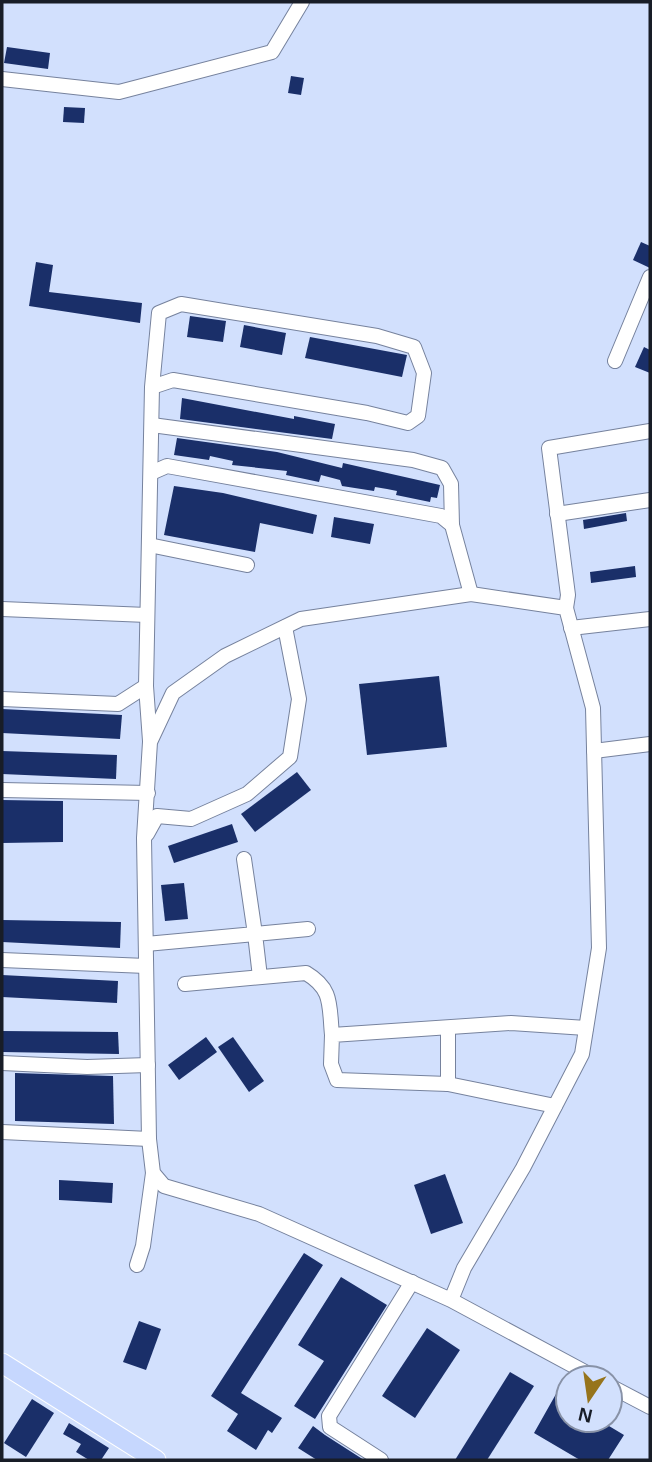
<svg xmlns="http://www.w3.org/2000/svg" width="652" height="1462" viewBox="0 0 652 1462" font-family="Helvetica,sans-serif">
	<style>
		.building { fill: #1a2f69 }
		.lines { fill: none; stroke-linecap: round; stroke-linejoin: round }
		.minor-casing { stroke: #76829d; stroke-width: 16 }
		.highway-casing { stroke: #fff; stroke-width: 21 }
		.minor { stroke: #fff; stroke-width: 14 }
		.highway { stroke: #c6d7fe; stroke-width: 19 }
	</style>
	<rect width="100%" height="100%" fill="#d2e0fd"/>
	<g class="building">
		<polygon points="7,47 50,53 48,69 4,63"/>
		<polygon points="291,76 304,78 301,95 288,93"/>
		<polygon points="64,107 85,108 84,123 63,122"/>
		<polygon points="641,242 650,246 650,268 633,260"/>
		<polygon points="36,262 53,265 49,292 142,303 140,323 29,306"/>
		<polygon points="190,316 226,321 223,342 187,337"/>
		<polygon points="244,325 286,333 282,355 240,347"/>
		<polygon points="310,337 407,355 402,377 305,358"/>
		<polygon points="644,347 650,350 650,373 635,367"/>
		<polygon points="182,398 294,419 294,416 335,424 332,439 180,419"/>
		<polygon points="177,438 277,452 342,468 343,463 440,485 437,498 431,497 430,502 396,495 397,491 387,489 375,487 374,491 342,486 340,480 321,475 319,482 286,475 287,471 232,465 233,461 210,456 209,460 174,455"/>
		<polygon points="174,486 223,493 317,515 313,534 260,523 255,552 164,535"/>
		<polygon points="626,513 627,521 584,529 583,520"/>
		<polygon points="334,517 374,524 370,544 331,537"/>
		<polygon points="635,566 636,577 591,583 590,572"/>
		<polygon points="439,676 447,747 367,755 359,684"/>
		<polygon points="2,709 122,715 120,739 2,733"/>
		<polygon points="2,751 117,755 116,779 2,774"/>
		<polygon points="297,772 311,790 255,832 241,814"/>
		<polygon points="2,800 63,801 63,842 2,843"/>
		<polygon points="232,824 238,842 174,863 168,846"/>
		<polygon points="184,883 188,919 165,921 161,885"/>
		<polygon points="2,920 121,922 120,948 2,942"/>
		<polygon points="2,975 118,981 117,1003 2,997"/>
		<polygon points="2,1031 118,1032 119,1054 2,1052"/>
		<polygon points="206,1037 217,1052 179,1080 168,1065"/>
		<polygon points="233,1037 264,1081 249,1092 218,1047"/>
		<polygon points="15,1073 113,1076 114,1124 15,1121"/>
		<polygon points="445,1174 463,1223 431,1234 414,1185"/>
		<polygon points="59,1180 113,1183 112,1203 59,1200"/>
		<polygon points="304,1253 323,1265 241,1393 282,1418 272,1433 268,1430 256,1450 227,1431 238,1414 211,1396"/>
		<polygon points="341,1277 387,1305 315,1419 294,1406 324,1361 298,1345"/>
		<polygon points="139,1321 161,1329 146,1370 123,1362"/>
		<polygon points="427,1328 460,1350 415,1418 382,1396"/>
		<polygon points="510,1372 534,1386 487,1460 455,1460"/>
		<polygon points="556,1394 568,1401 568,1420 599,1420 624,1435 608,1460 580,1460 534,1433"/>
		<polygon points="32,1399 54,1413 26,1457 4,1443"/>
		<polygon points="69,1423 109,1448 101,1460 89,1460 76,1452 81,1444 63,1434"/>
		<polygon points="313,1426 325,1435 364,1460 317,1460 298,1448"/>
	</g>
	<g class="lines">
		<g class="minor-casing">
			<g id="minor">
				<polyline points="2,79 119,92 272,52 302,2"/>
				<polyline points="615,361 650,277"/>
				<polyline points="152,425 413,460 442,468 451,484 452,525"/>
				<polyline points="151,473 167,466 441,516 452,525 471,594"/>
				<polyline points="557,514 650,500"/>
				<polyline points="149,545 247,565"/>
				<polyline points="566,608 568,595 549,448 650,431"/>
				<polyline points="2,609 147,615"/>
				<polyline points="571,628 650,619"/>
				<polyline points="2,699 118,704 146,686"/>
				<polyline points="150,741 146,686 152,387 159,313 181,304 377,336 414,347 424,373 418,416 408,423 367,413 173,380 152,387"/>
				<polyline points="594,751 650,744"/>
				<polyline points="2,790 148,793"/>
				<polyline points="147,834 157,816 191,819 247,794 290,757 299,699 285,627"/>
				<polyline points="146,944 255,934 244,859"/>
				<polyline points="2,960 146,966"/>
				<polyline points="260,977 255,934 308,929"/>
				<path d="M 185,984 L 306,973 C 333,989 329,1005 332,1035"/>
				<polyline points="448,1029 448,1084"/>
				<polyline points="2,1063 87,1067 148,1065"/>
				<polyline points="555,1106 448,1084 337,1080 331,1064 332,1035 511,1023 586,1028"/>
				<polyline points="2,1132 149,1139"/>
				<polyline points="137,1265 143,1246 153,1173"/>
				<polyline points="451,1300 464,1268 523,1168 582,1054 599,948 593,708 566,608 471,594 301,619 225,656 173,693 150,742 144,838 149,1139 153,1173 164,1186 259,1214 451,1300 596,1378"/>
				<polyline points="610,1386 650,1407"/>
				<polyline points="381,1460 330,1427 329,1416 412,1282"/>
			</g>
		</g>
		<g class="highway-casing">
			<polyline id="highway" points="2,1363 156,1460"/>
		</g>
		<use href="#minor" class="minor"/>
		<use href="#highway" class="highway"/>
	</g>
	<rect width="652" height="1462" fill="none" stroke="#181d27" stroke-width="7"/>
	<g transform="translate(589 1399) rotate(193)"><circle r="33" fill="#d2e0fd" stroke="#8892a7" stroke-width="2"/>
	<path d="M0-5L12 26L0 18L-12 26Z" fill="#96741c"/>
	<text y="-10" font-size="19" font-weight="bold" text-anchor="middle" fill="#181d27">N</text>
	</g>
</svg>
